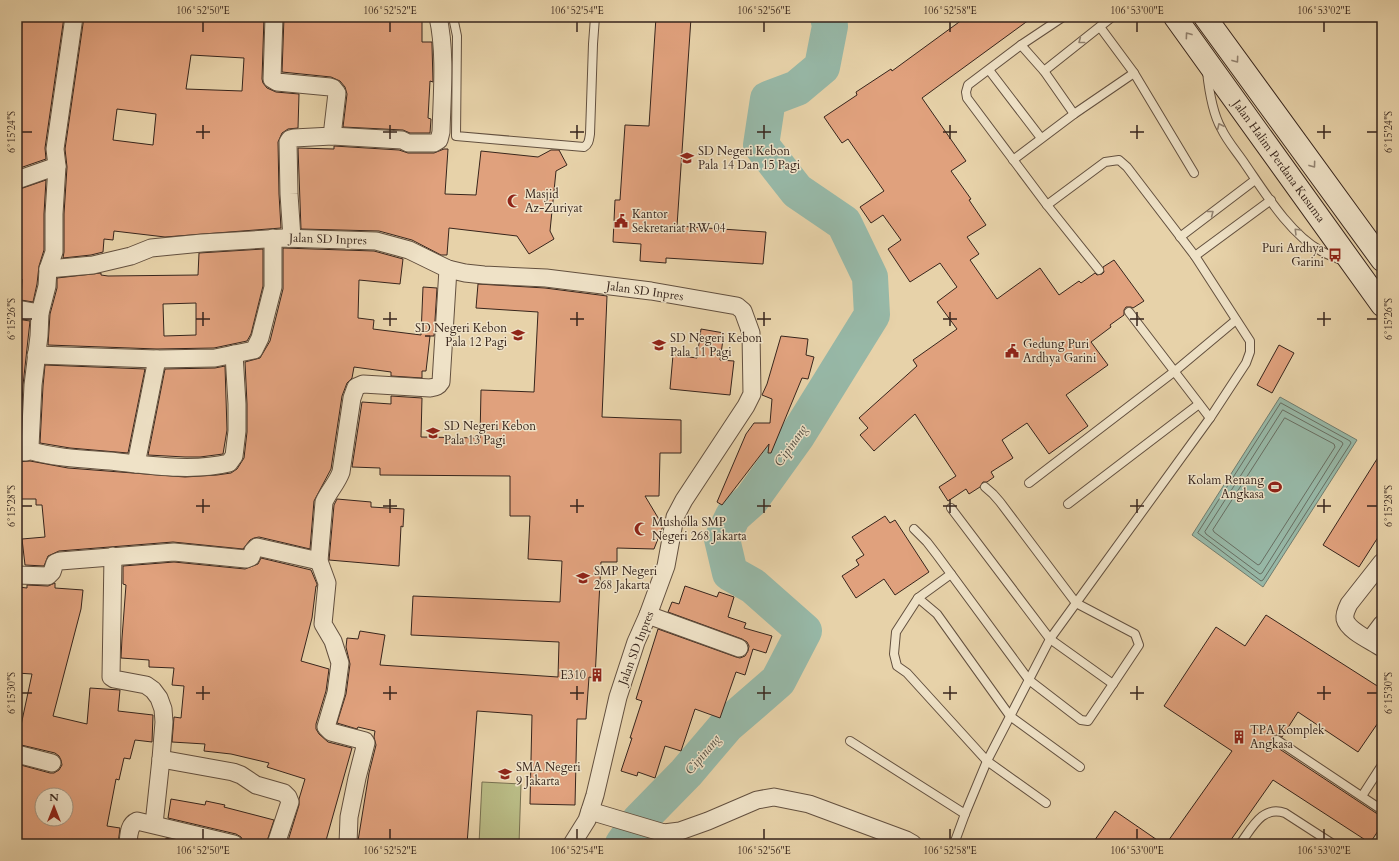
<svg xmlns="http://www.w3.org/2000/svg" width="1399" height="861" viewBox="0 0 1399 861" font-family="Cardo,serif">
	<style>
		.green { fill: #b9bb85; stroke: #787050 }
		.water { fill: #97b8a7; stroke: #717d6f }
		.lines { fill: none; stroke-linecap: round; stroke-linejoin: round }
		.shore { stroke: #676e62; stroke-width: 1 }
		.river { stroke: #97b8a7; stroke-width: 36 }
		.building { fill: #e0a17d; stroke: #37251c; fill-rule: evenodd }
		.lane-casing { stroke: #63503f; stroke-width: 10 }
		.street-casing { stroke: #63503f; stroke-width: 19 }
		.secondary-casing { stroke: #37251c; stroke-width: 24 }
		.lane { stroke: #efe2c7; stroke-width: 8 }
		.street { stroke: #efe2c7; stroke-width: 17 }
		.secondary { stroke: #efe2c7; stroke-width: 22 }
		.oneway { stroke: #938472 }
		.ticks { fill: none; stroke: #37251c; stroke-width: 1.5 }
		.labels { text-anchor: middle; stroke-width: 3; stroke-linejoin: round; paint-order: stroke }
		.poi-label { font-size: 12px; fill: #37251c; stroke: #efe2c7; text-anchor: start }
		.street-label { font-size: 12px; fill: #37251c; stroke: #efe2c7 }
		.water-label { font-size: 13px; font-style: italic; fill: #4f4a3f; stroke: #efe2c7 }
		.neatline { fill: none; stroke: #37251c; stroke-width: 1.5 }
		.ticks-label { font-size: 10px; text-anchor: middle; fill: #37251c }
	</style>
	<rect width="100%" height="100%" fill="#e7d2a9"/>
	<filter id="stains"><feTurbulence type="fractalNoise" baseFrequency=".005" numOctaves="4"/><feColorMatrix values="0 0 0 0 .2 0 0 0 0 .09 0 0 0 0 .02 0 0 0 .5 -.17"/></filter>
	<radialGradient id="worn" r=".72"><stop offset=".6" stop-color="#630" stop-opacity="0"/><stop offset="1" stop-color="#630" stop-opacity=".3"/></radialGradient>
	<polygon class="green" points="482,782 521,784 519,844 479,844"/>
	<polygon class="water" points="1280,397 1357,440 1263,587 1192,535"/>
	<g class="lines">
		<g class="shore">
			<polygon points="1281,403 1350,441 1351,443 1263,580 1261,581 1198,533"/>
			<polygon points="1283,410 1342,442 1343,444 1262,573 1260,574 1206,534 1205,532"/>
			<polygon points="1285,418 1334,444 1335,447 1260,564 1258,565 1214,532 1213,530"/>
		</g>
		<polyline class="river" points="623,844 640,820 686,773 726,726 778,681 804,631 753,586 730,573 722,539 733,516 751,500 797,436 872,315 870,277 844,223 797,191 761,145 768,99 797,88 822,67 830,26 828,17"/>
	</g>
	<g class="building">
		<polygon points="39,17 64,17 45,148 46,159 17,169 17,60 20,60 22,20 38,21"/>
		<path d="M 84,17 L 264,17 L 262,79 L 263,83 L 267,88 L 276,92 L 299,94 L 298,128 L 288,129 L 282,133 L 278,142 L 279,194 L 281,228 L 165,237 L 114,231 L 113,240 L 104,239 L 103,252 L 91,255 L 63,258 L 64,252 L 64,214 L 67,167 L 65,149 ZM 191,55 L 244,58 L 242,91 L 186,89 ZM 117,109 L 156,114 L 153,145 L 113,140 Z"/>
		<polygon points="284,17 422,17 422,42 432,42 432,45 433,82 430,81 428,118 431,119 430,133 410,133 403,130 343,127 347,94 345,87 340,81 331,77 282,72"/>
		<polygon points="656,17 691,18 677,226 766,232 763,264 666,258 666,263 640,261 641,244 613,242 615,200 620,200 625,125 649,126"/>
		<polygon points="966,17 1033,17 922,98 966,161 951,171 971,199 969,200 986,225 967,237 979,254 970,260 997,299 1040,268 1059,295 1079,281 1081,283 1095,273 1097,275 1102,274 1104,272 1103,267 1114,260 1144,301 1133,308 1131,307 1126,307 1124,310 1124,315 1110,325 1111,327 1091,342 1108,365 1066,395 1088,426 1049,454 1027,423 1002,440 1013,458 991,472 994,477 987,482 983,482 980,487 969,494 966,489 948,501 939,487 956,476 915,414 874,451 860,435 868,428 859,418 917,366 913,360 957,329 937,302 957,287 940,263 910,282 888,249 901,240 883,215 871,223 860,207 884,191 848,139 842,143 824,117 857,95 856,92 891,69 892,71"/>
		<polygon points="334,146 399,150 408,153 434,153 444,149 448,149 445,194 476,195 481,151 538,157 551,150 559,150 567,165 556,171 550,231 554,239 529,254 517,236 449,228 447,255 441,255 412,240 379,231 301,229 298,148 334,149"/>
		<polygon points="46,180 44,214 44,250 39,266 37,284 33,302 21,300 22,279 17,279 17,190"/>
		<polygon points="283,248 374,251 403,259 400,284 359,280 358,318 374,320 373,329 421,335 423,287 437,288 434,336 425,336 430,336 426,371 422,371 422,378 391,376 391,372 354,367 352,378 347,383 342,396 331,469 314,501 310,549 259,537 254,538 250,540 243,549 173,542 59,551 48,556 44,566 25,565 22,539 45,537 42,505 36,505 36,499 17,499 17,462 30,461 68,468 185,477 217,475 231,473 237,469 244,458 247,432 247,404 245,362 260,358 270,341 283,289"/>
		<path d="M 263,249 L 263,286 L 251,334 L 247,341 L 214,348 L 157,349 L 48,345 L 50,314 L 57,288 L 57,278 L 101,273 L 101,275 L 108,276 L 198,275 L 199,253 ZM 196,303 L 196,335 L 164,336 L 163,304 Z"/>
		<polygon points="478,284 545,288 607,296 602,417 681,420 681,453 660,453 659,496 645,496 663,526 654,549 617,548 617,562 601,562 595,678 589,677 586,719 577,719 575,805 530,804 532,715 477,711 467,844 377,844 358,841 369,773 376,745 374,737 375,731 358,727 357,729 337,723 346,694 350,664 346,647 347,638 358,639 360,631 385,635 380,665 558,677 559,642 411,635 413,596 560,602 562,561 528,559 530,516 510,516 510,476 380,475 380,468 352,467 362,402 391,404 391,396 422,398 421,437 480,438 481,390 534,392 538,312 476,308"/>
		<polygon points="17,319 30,321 23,385 20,442 17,442"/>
		<polygon points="701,329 724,333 720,360 734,361 730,395 670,389 673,355 697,358"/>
		<polygon points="781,336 808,339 806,355 814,357 808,379 802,378 771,453 768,453 769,444 722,505 717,502 746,434 754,423 770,423 772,399 762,395 767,384"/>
		<polygon points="1279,345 1294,353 1272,393 1257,385"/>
		<polygon points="45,365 145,369 128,453 70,448 40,443 43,386"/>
		<polygon points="225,366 227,430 223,454 200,457 185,457 148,455 165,369 215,368"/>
		<polygon points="1382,451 1382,531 1359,567 1323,545"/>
		<polygon points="337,499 371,502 371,507 404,509 403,527 401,526 399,566 329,560 334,505"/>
		<polygon points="885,516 890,523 895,520 929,572 895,595 884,579 856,598 842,576 859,565 856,560 864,555 852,537"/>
		<polygon points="261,558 311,570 317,584 317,586 316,586 312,618 301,661 329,669 326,691 316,724 316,729 319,734 328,742 352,748 325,844 287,844 299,805 299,799 305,779 267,767 269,763 231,754 204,751 205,744 172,742 174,717 181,718 184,686 172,685 174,668 149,667 149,660 121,658 122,638 126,585 123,584 123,566 174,562 245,569 258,564"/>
		<path d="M 55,583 L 55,588 L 83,590 L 81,609 L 53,716 L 87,724 L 90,688 L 120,690 L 118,711 L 153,715 L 152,742 L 135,740 L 130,759 L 124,758 L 119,780 L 116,779 L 107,826 L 120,828 L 118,844 L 17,844 L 17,764 L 50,773 L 54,773 L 59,770 L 62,765 L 61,760 L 59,756 L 55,753 L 17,744 L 32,674 L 17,673 L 18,587 L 27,588 L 27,585 L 48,586 ZM 42,795 L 66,795 L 66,819 L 42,819 Z"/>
		<polygon points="685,586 717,597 719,592 734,597 728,617 746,623 744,628 772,636 766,653 753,649 745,675 736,672 720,718 695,709 681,751 665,746 655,778 638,772 637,776 621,771 632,738 630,738 642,701 636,699 658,629 736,657 740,658 745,656 748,651 749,646 747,642 742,639 668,612 672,602 679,604"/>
		<polygon points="1266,615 1382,689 1382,717 1358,752 1298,712 1282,737 1278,735 1275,735 1272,739 1272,743 1275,746 1382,817 1382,825 1370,843 1273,780 1228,844 1166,844 1232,751 1164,706 1216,627 1245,646"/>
		<polygon points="171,799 205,805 206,801 225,805 224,807 274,820 266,844 244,843 241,837 236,834 168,818"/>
		<polygon points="1115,811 1163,844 1092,844"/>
		<polygon points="166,838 191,844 165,844"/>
	</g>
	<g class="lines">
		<g class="lane-casing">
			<g id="lane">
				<path d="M 453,17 L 457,36 L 456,136 L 584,147 C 589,144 589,140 590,134 L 593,44 L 595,17"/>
				<polyline points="908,17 909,17"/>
				<polyline points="1063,17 1021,45 968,85 966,92 967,98 1047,205 1099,270"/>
				<polyline points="1100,27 1134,73 1194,173"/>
				<polyline points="1021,45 1044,71 1074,114"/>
				<polyline points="989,70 1041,138"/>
				<polyline points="1044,71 1112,17"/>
				<path d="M 1207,72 C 1209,90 1212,112 1221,128 C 1227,141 1237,152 1245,164 C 1265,193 1290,234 1321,251 C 1328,255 1336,258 1344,261"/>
				<polyline points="1013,160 1074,114 1134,73"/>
				<polyline points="1180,237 1255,180"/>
				<polyline points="1195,256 1271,200"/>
				<polyline points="1129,312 1210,418"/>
				<polyline points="1029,483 1175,371 1236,320"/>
				<polyline points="985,487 993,494 1000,502 1076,603 1135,634 1139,645 1113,684"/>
				<polyline points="1068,504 1199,404"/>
				<polyline points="914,529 927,542 937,555 1029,680 1081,720 1088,721 1113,684 1050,639 951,508"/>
				<polyline points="918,598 951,574"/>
				<polyline points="1277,740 1382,810"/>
				<polyline points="850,741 965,814"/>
				<polyline points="1362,796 1382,765"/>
				<polyline points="1046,803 987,761 907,673 897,666 894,654 896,632 918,598 937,614 1010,716 1080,767"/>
				<polyline points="954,844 965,814 987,761 1050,639 1210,418 1246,363 1250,352 1250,341 1195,256 1127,167 1119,160 1105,162 1047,205"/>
				<path d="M 1240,844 C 1252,828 1262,805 1285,813 L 1333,844"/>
			</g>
		</g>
		<g class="street-casing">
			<g id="street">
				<polyline points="274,17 272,79 277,82 330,87 333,88 337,93 332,136 294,138 290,139 288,142 289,194 292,238"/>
				<path d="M 332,136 L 402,140 L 408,143 L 434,143 L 439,140 L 441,132 C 442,96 446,52 438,17"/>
				<polyline points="17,180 57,166"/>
				<polyline points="48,269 93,265 131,256 151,248 202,243 283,238 376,241 409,250 448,269 465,273 484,275 546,278 651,291 737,306 743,311 751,333 752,394 746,406 684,500 675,517 666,566 648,615 636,642 618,697 595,795 587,820 572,844"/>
				<polyline points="17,309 40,313"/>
				<polyline points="36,355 157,359 215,358 254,350 260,338 273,287 273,238"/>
				<path d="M 28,450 C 55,458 83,459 110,461 C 148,465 192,472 229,463 L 234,456 L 237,431 L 237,404 L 234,354"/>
				<polyline points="17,452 26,452 30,447 33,385 39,336 40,313 47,286 48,269 54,252 54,214 57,166 55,149 74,17"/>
				<polyline points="136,464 157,359"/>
				<polyline points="113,556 111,677 114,679 146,685 153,690 159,698 163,709 164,722 161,759 154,824"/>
				<path d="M 1382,562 L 1349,604 C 1347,608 1344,614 1345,619 C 1348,631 1372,641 1382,648"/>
				<polyline points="17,575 48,576 52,572 55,563 60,561 174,552 246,559 251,557 253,551 257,547 319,561"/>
				<polyline points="648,615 739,648"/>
				<polyline points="1370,640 1382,624"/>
				<polyline points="17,754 52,763"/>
				<polyline points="161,759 233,772 241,775 256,785 284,793 288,797 290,802 276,844"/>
				<polyline points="590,811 664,833 680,831 708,821 757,800 774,797 809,804 906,840 913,844"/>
				<path d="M 128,844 C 129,836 128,825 137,821 L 234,844"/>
				<path d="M 348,844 L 349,817 L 357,778 L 366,743 L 365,741 L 331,732 L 326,727 L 336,693 L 340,663 L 333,641 L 323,624 L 327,583 L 319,561 L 324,502 C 329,491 337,483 341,472 L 352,398 L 356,387 L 363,384 L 430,388 C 435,387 438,387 441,382 L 448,269"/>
			</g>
		</g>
		<g class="secondary-casing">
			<g id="secondary">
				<polyline points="1175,17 1382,305"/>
				<polyline points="1205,17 1382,260"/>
			</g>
		</g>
		<use href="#lane" class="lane"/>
		<use href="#street" class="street"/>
		<use href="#secondary" class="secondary"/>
	</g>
	<defs><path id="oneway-chevron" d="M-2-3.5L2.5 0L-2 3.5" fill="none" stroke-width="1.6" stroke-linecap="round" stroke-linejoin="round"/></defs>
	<g class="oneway">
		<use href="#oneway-chevron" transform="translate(1188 35) rotate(-126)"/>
		<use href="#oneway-chevron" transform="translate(1081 41) rotate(142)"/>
		<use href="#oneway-chevron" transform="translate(1236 60) rotate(54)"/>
		<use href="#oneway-chevron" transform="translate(1220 126) rotate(-115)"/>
		<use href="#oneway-chevron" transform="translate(1313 165) rotate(54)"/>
		<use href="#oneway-chevron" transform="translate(1211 213) rotate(-38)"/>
		<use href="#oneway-chevron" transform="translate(1297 231) rotate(-135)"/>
	</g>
	<path class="ticks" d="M 203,22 L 203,32M 390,22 L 390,32M 577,22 L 577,32M 764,22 L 764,32M 950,22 L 950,32M 1137,22 L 1137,32M 1324,22 L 1324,32M 203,125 L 203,139M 390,125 L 390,139M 577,125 L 577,139M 764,125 L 764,139M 950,125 L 950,139M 1137,125 L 1137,139M 1324,125 L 1324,139M 22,132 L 32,132M 196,132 L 210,132M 383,132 L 397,132M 570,132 L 584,132M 757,132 L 771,132M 943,132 L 957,132M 1130,132 L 1144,132M 1317,132 L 1331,132M 1367,132 L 1377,132M 203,312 L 203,326M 390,312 L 390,326M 577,312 L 577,326M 764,312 L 764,326M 950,312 L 950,326M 1137,312 L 1137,326M 1324,312 L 1324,326M 22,319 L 32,319M 196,319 L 210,319M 383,319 L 397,319M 570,319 L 584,319M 757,319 L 771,319M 943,319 L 957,319M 1130,319 L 1144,319M 1317,319 L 1331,319M 1367,319 L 1377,319M 203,499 L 203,513M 390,499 L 390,513M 577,499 L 577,513M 764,499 L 764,513M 950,499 L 950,513M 1137,499 L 1137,513M 1324,499 L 1324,513M 22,506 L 32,506M 196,506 L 210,506M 383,506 L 397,506M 570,506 L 584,506M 757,506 L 771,506M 943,506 L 957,506M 1130,506 L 1144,506M 1317,506 L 1331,506M 1367,506 L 1377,506M 203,686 L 203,700M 390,686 L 390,700M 577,686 L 577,700M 764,686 L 764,700M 950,686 L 950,700M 1137,686 L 1137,700M 1324,686 L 1324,700M 22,693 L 32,693M 196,693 L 210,693M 383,693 L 397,693M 570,693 L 584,693M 757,693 L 771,693M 943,693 L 957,693M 1130,693 L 1144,693M 1317,693 L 1331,693M 1367,693 L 1377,693M 203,829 L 203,839M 390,829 L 390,839M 577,829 L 577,839M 764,829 L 764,839M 950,829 L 950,839M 1137,829 L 1137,839M 1324,829 L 1324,839"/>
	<defs>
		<g id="school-bare" transform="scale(1.08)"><path d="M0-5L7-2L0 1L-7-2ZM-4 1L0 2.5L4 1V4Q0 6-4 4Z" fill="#8f2418" stroke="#efe2c7" stroke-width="2.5" paint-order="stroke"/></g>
		<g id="mosque-bare" transform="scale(1.08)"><path d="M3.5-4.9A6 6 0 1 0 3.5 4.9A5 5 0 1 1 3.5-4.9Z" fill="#8f2418" stroke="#efe2c7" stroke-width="2.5" paint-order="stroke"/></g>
		<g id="civic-bare" transform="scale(1.08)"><path d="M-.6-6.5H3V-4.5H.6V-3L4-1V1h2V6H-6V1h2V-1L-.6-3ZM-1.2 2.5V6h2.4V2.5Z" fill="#8f2418" stroke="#efe2c7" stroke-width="2.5" paint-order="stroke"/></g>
		<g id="bus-bare" transform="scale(1.08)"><path d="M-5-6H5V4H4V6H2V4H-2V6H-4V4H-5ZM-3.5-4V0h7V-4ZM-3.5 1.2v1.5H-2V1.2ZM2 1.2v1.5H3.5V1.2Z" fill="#8f2418" stroke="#efe2c7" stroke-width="2.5" paint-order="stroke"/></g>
		<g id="stadium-bare" transform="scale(1.08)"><path d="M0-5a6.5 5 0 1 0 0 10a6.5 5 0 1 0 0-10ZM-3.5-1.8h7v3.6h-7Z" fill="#8f2418" stroke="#efe2c7" stroke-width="2.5" paint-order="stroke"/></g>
		<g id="building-bare" transform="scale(1.08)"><path d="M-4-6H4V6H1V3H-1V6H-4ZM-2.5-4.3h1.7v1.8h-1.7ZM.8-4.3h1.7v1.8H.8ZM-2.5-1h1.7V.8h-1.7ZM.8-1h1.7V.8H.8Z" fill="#8f2418" stroke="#efe2c7" stroke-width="2.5" paint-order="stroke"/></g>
	</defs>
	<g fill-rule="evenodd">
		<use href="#school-bare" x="687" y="158"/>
		<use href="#mosque-bare" x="514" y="201"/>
		<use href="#civic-bare" x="621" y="221"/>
		<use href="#bus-bare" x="1335" y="255"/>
		<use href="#school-bare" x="518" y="335"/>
		<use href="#school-bare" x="659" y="345"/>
		<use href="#civic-bare" x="1012" y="351"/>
		<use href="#school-bare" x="433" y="433"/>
		<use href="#stadium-bare" x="1275" y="487"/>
		<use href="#mosque-bare" x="641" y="529"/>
		<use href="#school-bare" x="583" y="578"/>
		<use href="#building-bare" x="597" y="675"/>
		<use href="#building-bare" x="1239" y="737"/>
		<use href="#school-bare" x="505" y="774"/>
	</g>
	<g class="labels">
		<g class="poi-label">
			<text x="698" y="155">SD Negeri Kebon<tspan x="698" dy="14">Pala 14 Dan 15 Pagi</tspan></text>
			<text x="525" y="198">Masjid<tspan x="525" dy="14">Az-Zuriyat</tspan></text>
			<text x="632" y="218">Kantor<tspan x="632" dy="14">Sekretariat RW 04</tspan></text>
			<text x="1324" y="252" text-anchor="end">Puri Ardhya<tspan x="1324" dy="14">Garini</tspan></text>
			<text x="507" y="332" text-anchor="end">SD Negeri Kebon<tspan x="507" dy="14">Pala 12 Pagi</tspan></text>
			<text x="670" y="342">SD Negeri Kebon<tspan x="670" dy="14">Pala 11 Pagi</tspan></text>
			<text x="1023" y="348">Gedung Puri<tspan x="1023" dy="14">Ardhya Garini</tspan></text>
			<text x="444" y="430">SD Negeri Kebon<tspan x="444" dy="14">Pala 13 Pagi</tspan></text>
			<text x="1264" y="484" text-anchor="end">Kolam Renang<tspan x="1264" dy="14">Angkasa</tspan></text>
			<text x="652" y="526">Musholla SMP<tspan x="652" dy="14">Negeri 268 Jakarta</tspan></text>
			<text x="594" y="575">SMP Negeri<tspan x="594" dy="14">268 Jakarta</tspan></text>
			<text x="586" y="679" text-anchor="end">E310</text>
			<text x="1250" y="734">TPA Komplek<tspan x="1250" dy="14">Angkasa</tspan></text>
			<text x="516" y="771">SMA Negeri<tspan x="516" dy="14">9 Jakarta</tspan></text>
		</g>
		<g class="street-label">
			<text transform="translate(1279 161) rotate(54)" y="4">Jalan Halim Perdana Kusuma</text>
			<text transform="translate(328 239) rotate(2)" y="4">Jalan SD Inpres</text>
			<text transform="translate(645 291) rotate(8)" y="4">Jalan SD Inpres</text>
			<text transform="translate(636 648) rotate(-69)" y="4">Jalan SD Inpres</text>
		</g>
		<g class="water-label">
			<text transform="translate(790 445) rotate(-55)" y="5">Cipinang</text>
			<text transform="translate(702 754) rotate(-50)" y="5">Cipinang</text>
		</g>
	</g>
	<rect width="1399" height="861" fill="none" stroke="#e7d2a9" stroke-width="44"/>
	<g transform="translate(54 807)"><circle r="19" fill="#efe2c7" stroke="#a59683"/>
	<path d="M0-3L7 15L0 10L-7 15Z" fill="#8f2418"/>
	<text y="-6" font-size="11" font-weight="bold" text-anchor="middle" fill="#37251c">N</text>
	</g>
	<rect x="22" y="22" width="1355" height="817" class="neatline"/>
	<g class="ticks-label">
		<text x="203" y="14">106°52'50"E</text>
		<text x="390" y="14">106°52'52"E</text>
		<text x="577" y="14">106°52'54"E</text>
		<text x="764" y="14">106°52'56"E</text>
		<text x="950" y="14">106°52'58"E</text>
		<text x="1137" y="14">106°53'00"E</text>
		<text x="1324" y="14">106°53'02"E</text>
		<text transform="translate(11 132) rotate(-90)" y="4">6°15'24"S</text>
		<text transform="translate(1388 132) rotate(-90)" y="4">6°15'24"S</text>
		<text transform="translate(11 319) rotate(-90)" y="4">6°15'26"S</text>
		<text transform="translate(1388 319) rotate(-90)" y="4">6°15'26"S</text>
		<text transform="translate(11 506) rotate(-90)" y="4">6°15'28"S</text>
		<text transform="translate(1388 506) rotate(-90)" y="4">6°15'28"S</text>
		<text transform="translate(11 693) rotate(-90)" y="4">6°15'30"S</text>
		<text transform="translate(1388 693) rotate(-90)" y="4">6°15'30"S</text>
		<text x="203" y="854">106°52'50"E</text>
		<text x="390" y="854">106°52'52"E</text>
		<text x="577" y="854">106°52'54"E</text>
		<text x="764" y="854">106°52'56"E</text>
		<text x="950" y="854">106°52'58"E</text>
		<text x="1137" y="854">106°53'00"E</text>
		<text x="1324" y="854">106°53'02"E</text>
	</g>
	<rect width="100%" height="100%" filter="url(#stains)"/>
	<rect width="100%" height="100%" fill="url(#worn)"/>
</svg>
